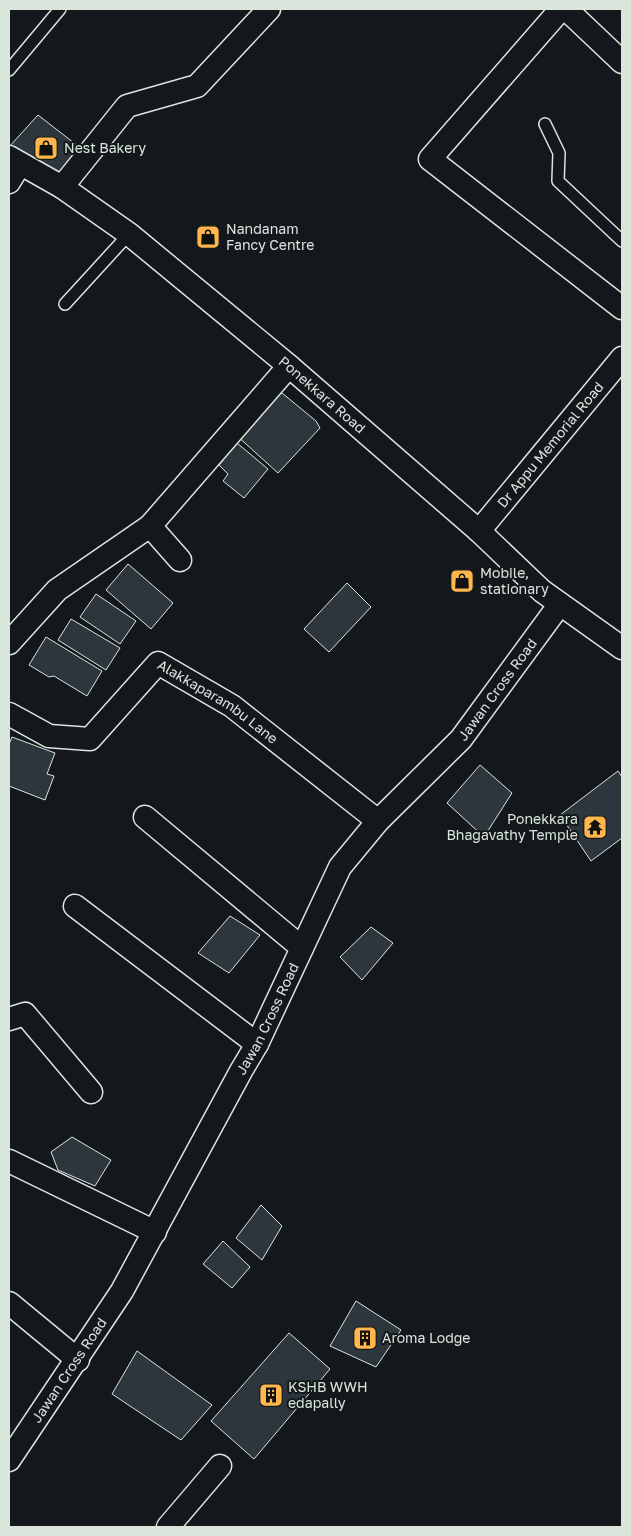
<svg xmlns="http://www.w3.org/2000/svg" width="631" height="1536" viewBox="0 0 631 1536" font-family="'Golos Text',sans-serif">
	<style>
		.building { fill: #2c363c; stroke: #d8e6dc }
		.lines { fill: none; stroke-linecap: round; stroke-linejoin: round }
		.lane-casing { stroke: #d8e6dc; stroke-width: 14 }
		.street-casing { stroke: #d8e6dc; stroke-width: 25 }
		.lane { stroke: #14181c; stroke-width: 11 }
		.street { stroke: #14181c; stroke-width: 22 }
		.labels { text-anchor: middle; stroke-width: 4; stroke-linejoin: round; paint-order: stroke }
		.poi-label { font-size: 14px; fill: #d8e6dc; stroke: #14181c; text-anchor: start }
		.street-label { font-size: 14px; fill: #d8e6dc; stroke: #14181c }
	</style>
	<rect width="100%" height="100%" fill="#14181c"/>
	<g class="building">
		<polygon points="38,115 83,150 61,181 9,147"/>
		<polygon points="282,393 316,421 320,428 278,473 235,434 271,396"/>
		<polygon points="237,443 268,469 244,498 223,481 228,474 219,465"/>
		<polygon points="128,564 173,603 151,629 106,590"/>
		<polygon points="347,583 371,607 329,652 304,629"/>
		<polygon points="96,594 136,621 120,644 80,617"/>
		<polygon points="71,619 120,648 106,670 58,640"/>
		<polygon points="46,637 102,671 87,696 54,676 49,677 29,665"/>
		<polygon points="12,737 55,753 47,774 54,776 45,800 9,786 9,744"/>
		<polygon points="480,765 512,793 484,837 447,803"/>
		<polygon points="618,771 622,777 622,838 591,861 560,815"/>
		<polygon points="230,916 260,935 229,973 198,953"/>
		<polygon points="371,927 393,943 362,980 340,957"/>
		<polygon points="72,1137 111,1160 95,1186 58,1170 51,1152"/>
		<polygon points="261,1205 282,1226 262,1260 236,1238"/>
		<polygon points="223,1241 250,1267 232,1288 203,1264"/>
		<polygon points="356,1301 401,1330 376,1367 330,1346"/>
		<polygon points="289,1333 330,1369 254,1459 211,1421"/>
		<polygon points="137,1351 212,1405 181,1440 112,1394"/>
	</g>
	<g class="lines">
		<g class="lane-casing">
			<g id="lane">
				<polyline points="9,70 60,9"/>
				<polyline points="545,124 559,153 558,181 622,241"/>
				<polyline points="65,304 129,234"/>
			</g>
		</g>
		<g class="street-casing">
			<g id="street">
				<polyline points="561,9 430,159 622,308"/>
				<polyline points="566,9 622,62"/>
				<path id="s1" d="M 9,157 L 62,187 L 129,234 L 289,366 L 479,531 L 542,591 L 622,648"/>
				<polyline points="9,182 20,164"/>
				<polyline points="62,187 127,106 197,86 269,9"/>
				<path id="s2" d="M 479,531 L 622,358"/>
				<polyline points="180,560 150,526 289,366"/>
				<polyline points="9,643 57,590 150,526"/>
				<path id="s3" d="M 9,714 L 49,736 L 90,739 L 158,663 L 232,706 L 378,821"/>
				<polyline points="145,817 302,948"/>
				<polyline points="75,906 257,1044"/>
				<polyline points="9,1019 25,1014 91,1092"/>
				<polyline points="9,1161 155,1232"/>
				<polyline points="9,1303 78,1360"/>
				<path id="s4" d="M 9,1460 L 122,1291 L 241,1071 L 257,1044 L 340,867 L 378,821 L 461,739 L 560,604"/>
				<polyline points="168,1527 220,1466"/>
			</g>
		</g>
		<use href="#lane" class="lane"/>
		<use href="#street" class="street"/>
	</g>
	<defs>
		<g id="shop-square" transform="scale(1.25)"><rect x="-9" y="-9" width="18" height="18" rx="4" fill="#ffb74d" stroke="#14181c"/><path d="M-5-2.5h2.3a2.7 3.5 0 0 1 5.4 0H5L5.5 6h-11ZM-1.5-2.5h3a1.5 2.3 0 0 0-3 0Z" fill="#111"/></g>
		<g id="temple-square" transform="scale(1.25)"><rect x="-9" y="-9" width="18" height="18" rx="4" fill="#ffb74d" stroke="#14181c"/><path d="M0-6L5-2H3V0L6.5 2.5H4V6H1.5V3h-3V6H-4V2.5H-6.5L-3 0V-2H-5Z" fill="#111"/></g>
		<g id="building-square" transform="scale(1.25)"><rect x="-9" y="-9" width="18" height="18" rx="4" fill="#ffb74d" stroke="#14181c"/><path d="M-4-6H4V6H1V3H-1V6H-4ZM-2.5-4.3h1.7v1.8h-1.7ZM.8-4.3h1.7v1.8H.8ZM-2.5-1h1.7V.8h-1.7ZM.8-1h1.7V.8H.8Z" fill="#111"/></g>
	</defs>
	<g fill-rule="evenodd">
		<use href="#shop-square" x="46" y="148"/>
		<use href="#shop-square" x="208" y="237"/>
		<use href="#shop-square" x="462" y="581"/>
		<use href="#temple-square" x="595" y="827"/>
		<use href="#building-square" x="365" y="1338"/>
		<use href="#building-square" x="271" y="1395"/>
	</g>
	<g class="labels">
		<g class="poi-label">
			<text x="64" y="153">Nest Bakery</text>
			<text x="226" y="234">Nandanam<tspan x="226" dy="16">Fancy Centre</tspan></text>
			<text x="480" y="578">Mobile,<tspan x="480" dy="16">stationary</tspan></text>
			<text x="578" y="824" text-anchor="end">Ponekkara<tspan x="578" dy="16">Bhagavathy Temple</tspan></text>
			<text x="382" y="1343">Aroma Lodge</text>
			<text x="288" y="1392">KSHB WWH<tspan x="288" dy="16">edapally</tspan></text>
		</g>
		<g class="street-label">
			<text dy="5" stroke="none"><textPath href="#s1" startOffset="394">Ponekkara Road</textPath></text>
			<text dy="5" stroke="none"><textPath href="#s2" startOffset="112">Dr Appu Memorial Road</textPath></text>
			<text dy="5" stroke="none"><textPath href="#s4" startOffset="918">Jawan Cross Road</textPath></text>
			<text dy="5" stroke="none"><textPath href="#s3" startOffset="260">Alakkaparambu Lane</textPath></text>
			<text dy="5" stroke="none"><textPath href="#s4" startOffset="512">Jawan Cross Road</textPath></text>
			<text dy="5" stroke="none"><textPath href="#s4" startOffset="108">Jawan Cross Road</textPath></text>
		</g>
	</g>
	<rect width="631" height="1536" fill="none" stroke="#d8e6dc" stroke-width="20"/>
</svg>
